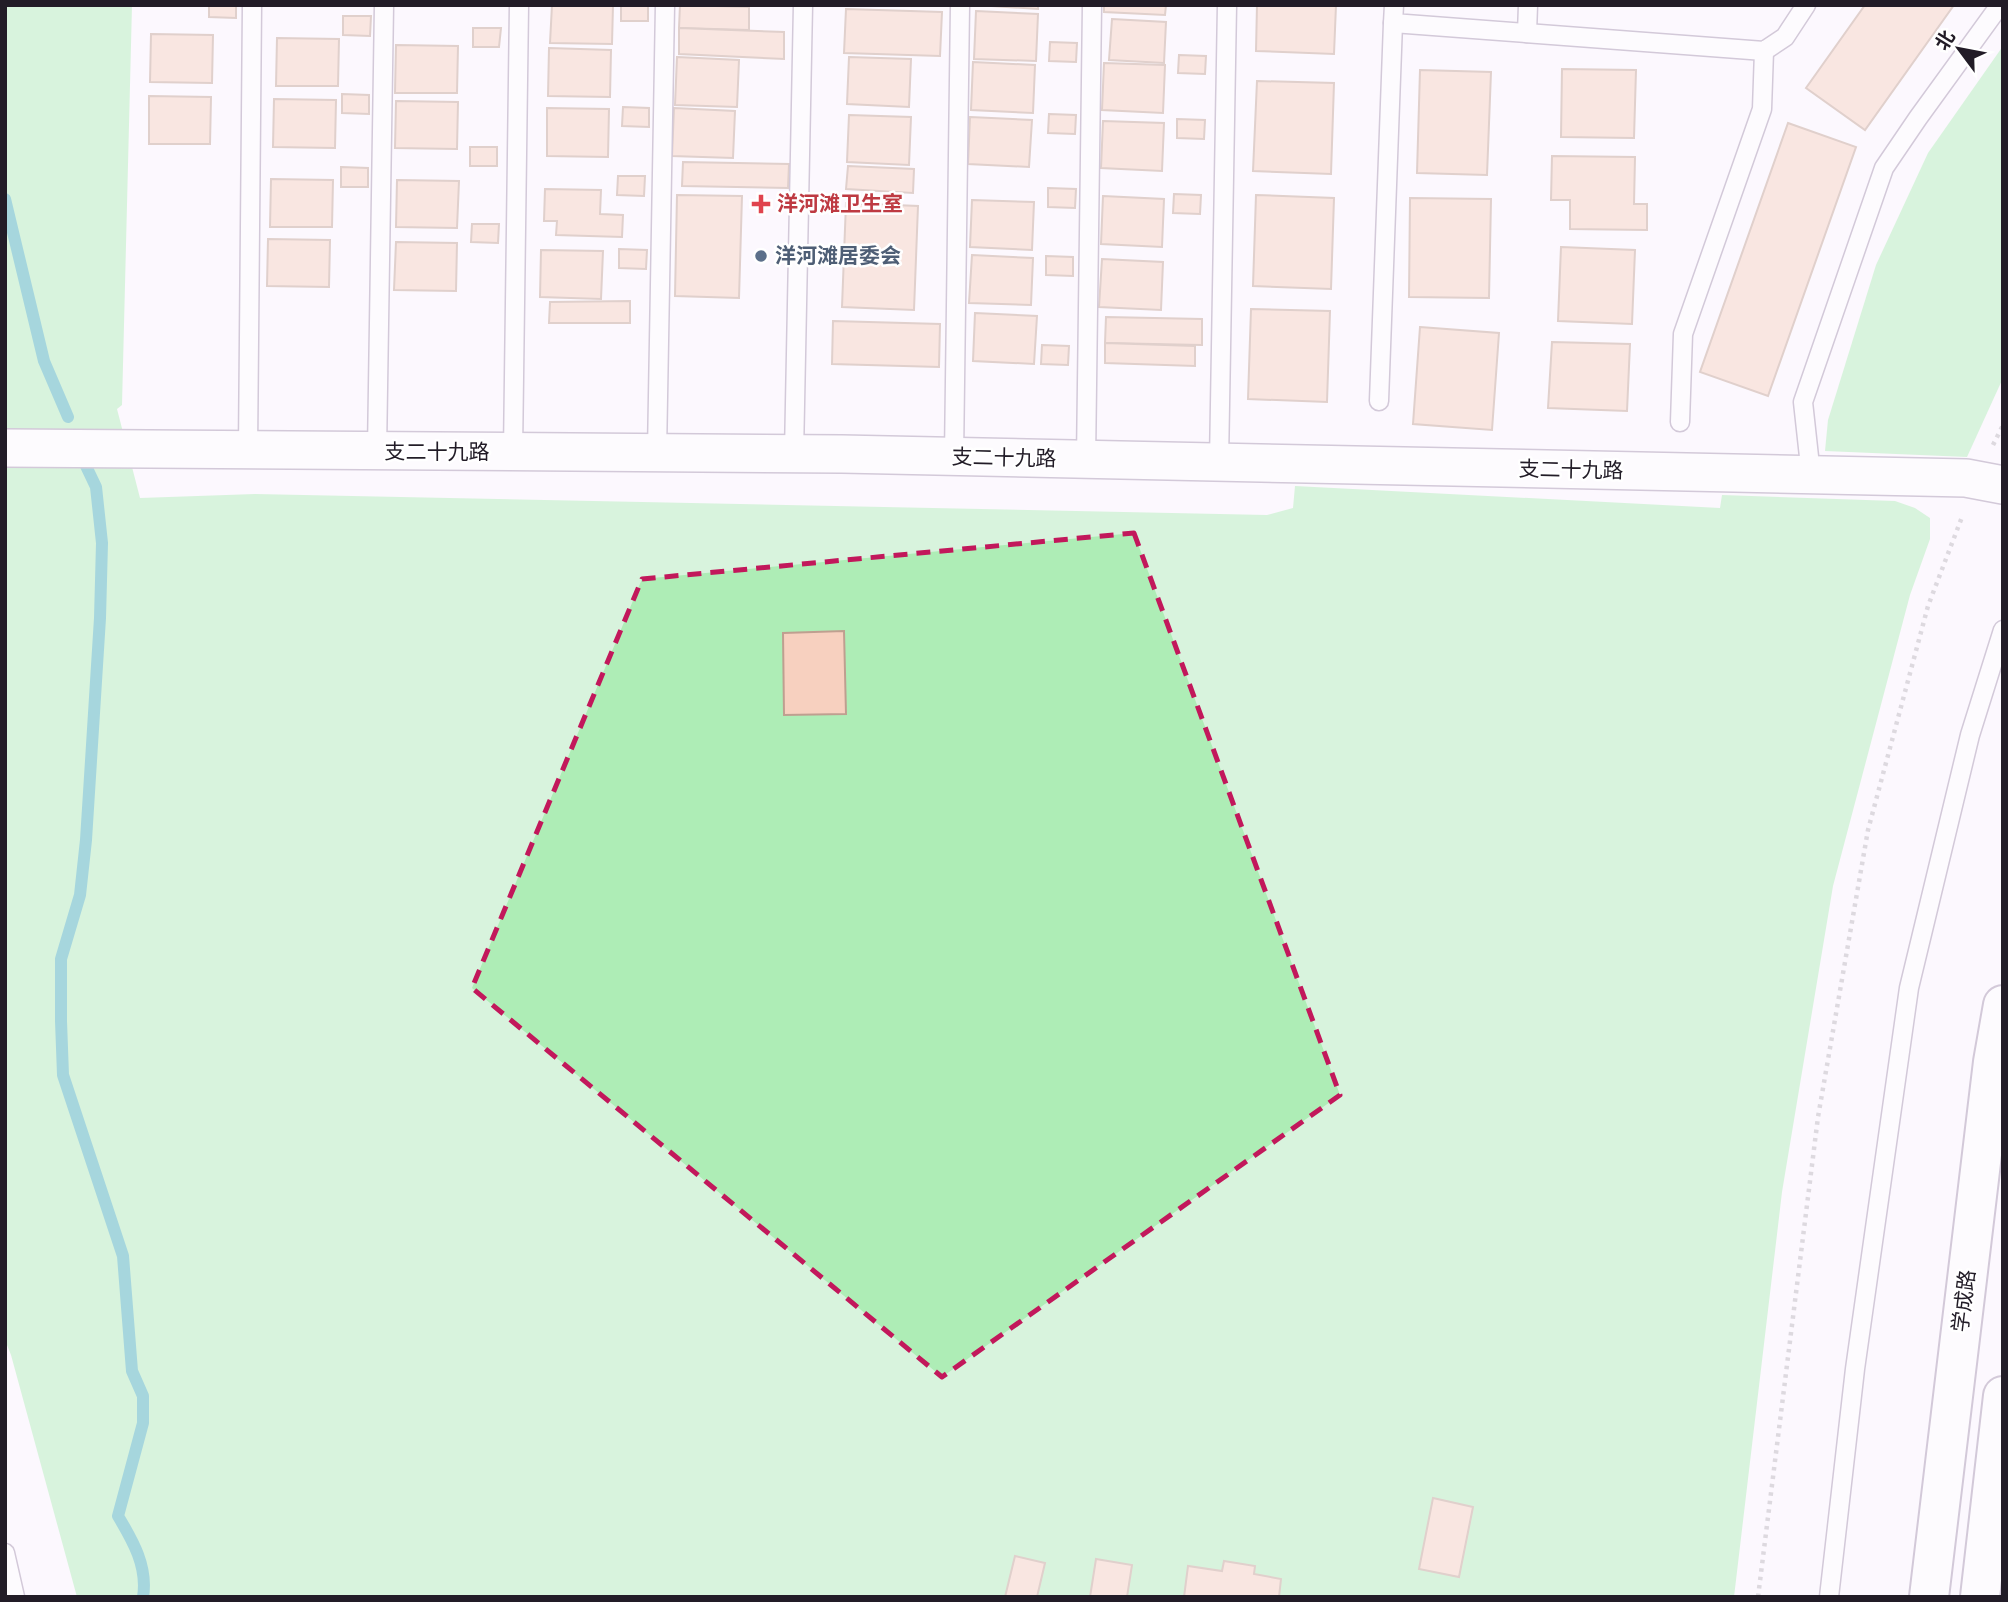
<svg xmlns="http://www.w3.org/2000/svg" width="2008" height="1602" viewBox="0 0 2008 1602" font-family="Montserrat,'Noto Sans SC',sans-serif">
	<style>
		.green { fill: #aeedb6 }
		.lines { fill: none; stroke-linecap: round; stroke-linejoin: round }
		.stream { stroke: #3faeb7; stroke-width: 12 }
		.building { fill: #f7d0bf; stroke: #bf9f90; stroke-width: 2 }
		.service-casing { stroke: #a291ad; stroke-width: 21 }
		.minor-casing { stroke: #a291ad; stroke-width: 40 }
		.secondary-casing { stroke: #a291ad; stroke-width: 42 }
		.path { stroke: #b8b3bb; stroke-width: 4.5; stroke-dasharray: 3.5 5; stroke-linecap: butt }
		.service { stroke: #fff; stroke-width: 18 }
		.minor { stroke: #fff; stroke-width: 37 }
		.secondary { stroke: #fff; stroke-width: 38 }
		.marked { fill: none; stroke: #c2185b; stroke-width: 5; stroke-dasharray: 14 9; stroke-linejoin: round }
		.health-dot { fill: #e0444e; stroke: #fff; stroke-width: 2.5 }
		.service-dot { fill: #5c6f8a; stroke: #fff; stroke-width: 2.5 }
		.labels { text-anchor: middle; stroke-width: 5; stroke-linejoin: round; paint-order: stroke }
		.health-label { font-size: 21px; font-weight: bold; fill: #be3a42; stroke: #fff; text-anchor: start }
		.service-label { font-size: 21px; font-weight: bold; fill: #4e5e75; stroke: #fff; text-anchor: start }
		.street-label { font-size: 21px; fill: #221c27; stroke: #fff }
	</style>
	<rect width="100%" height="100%" fill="#fcf8fe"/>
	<g class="green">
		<polygon points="5,5 132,5 122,405 117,409 140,498 255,494 1267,515 1293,508 1295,486 1720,508 1722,495 1895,501 1915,508 1930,518 1930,539 1910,595 1833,886 1782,1192 1734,1597 77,1597 11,1355 5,1340"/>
		<polygon points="2003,46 2003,378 1967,457 1825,451 1828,420 1876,265 1928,153"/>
	</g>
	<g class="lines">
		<g class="stream">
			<polyline points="5,199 44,361 68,417"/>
			<path d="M 86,466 L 96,487 L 102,543 L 100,618 L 86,840 L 80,895 L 61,959 L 61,1021 L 63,1075 L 123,1256 L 132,1371 L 143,1396 L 143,1423 L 118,1516 C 133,1541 148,1567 143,1597"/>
		</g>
	</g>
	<g class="building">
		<polygon points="209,5 236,5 236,18 209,17"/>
		<polygon points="552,5 613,5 612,44 550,43"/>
		<rect x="621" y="5" width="27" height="16"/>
		<polygon points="680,5 749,7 749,30 679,28"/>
		<polygon points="976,5 1038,5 1038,9"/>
		<polygon points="1104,5 1166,5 1165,15 1104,12"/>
		<polygon points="1257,5 1336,5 1334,54 1256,51"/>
		<polygon points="1865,5 1954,5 1865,130 1806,88"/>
		<polygon points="846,9 942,12 940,56 844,53"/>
		<polygon points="976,11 1038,14 1036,61 974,59"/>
		<polygon points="343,16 371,16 370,36 343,35"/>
		<polygon points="1112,19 1166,22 1164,63 1109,60"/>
		<polygon points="473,28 501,28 499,47 473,47"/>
		<polygon points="679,28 784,32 784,59 679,54"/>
		<polygon points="151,34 213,35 212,83 150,82"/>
		<polygon points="277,38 339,39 338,86 276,86"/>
		<polygon points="1050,42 1077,43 1076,62 1049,61"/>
		<polygon points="396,45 458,46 457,93 395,93"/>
		<polygon points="549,48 611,50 610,97 548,96"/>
		<polygon points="1179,55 1206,56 1205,74 1178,73"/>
		<polygon points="677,57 739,60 737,107 675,105"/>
		<polygon points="849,57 911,59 909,107 847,104"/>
		<polygon points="973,62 1035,65 1033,113 971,110"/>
		<polygon points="1104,63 1165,65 1163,113 1102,110"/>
		<polygon points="1562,69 1636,70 1634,138 1561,137"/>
		<polygon points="1420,70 1491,72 1487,175 1417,173"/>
		<polygon points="1257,81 1334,83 1331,174 1253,171"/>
		<polygon points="342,94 369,95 369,114 342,113"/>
		<polygon points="149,96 211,97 210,144 149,144"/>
		<polygon points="274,99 336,100 335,148 273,147"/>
		<polygon points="396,101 458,102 457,149 395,148"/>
		<polygon points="623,107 649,108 649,127 622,126"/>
		<polygon points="547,108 609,109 608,157 547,156"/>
		<polygon points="674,108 735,111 733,158 672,156"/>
		<polygon points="1049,114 1076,115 1075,134 1048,133"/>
		<polygon points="849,115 911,117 909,165 847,162"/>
		<polygon points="970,117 1032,120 1029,167 968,164"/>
		<polygon points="1177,119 1205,120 1204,139 1177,138"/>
		<polygon points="1103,121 1164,123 1162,171 1101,168"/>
		<polygon points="1788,123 1856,147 1768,396 1700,372"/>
		<rect x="470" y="147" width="27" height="19"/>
		<polygon points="1552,156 1635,157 1634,204 1647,204 1647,230 1570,229 1570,200 1551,200"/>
		<polygon points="683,162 789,164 788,188 682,186"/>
		<polygon points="848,166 914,169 913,193 846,189"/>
		<polygon points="341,167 368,168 368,187 341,187"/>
		<polygon points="618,176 645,176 644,196 617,195"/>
		<polygon points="271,179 333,180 332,227 270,227"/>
		<polygon points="397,180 459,181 457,228 396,227"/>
		<polygon points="1048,188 1076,189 1075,208 1048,207"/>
		<polygon points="545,189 601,190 600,214 623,215 622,237 556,235 557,221 544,221"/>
		<polygon points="1174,194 1201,195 1200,214 1173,213"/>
		<polygon points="677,195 742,196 739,298 675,296"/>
		<polygon points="1256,195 1334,198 1331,289 1253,286"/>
		<polygon points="1103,196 1164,199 1162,247 1101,244"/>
		<polygon points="1410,198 1491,199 1489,298 1409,297"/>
		<polygon points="972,200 1034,202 1032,250 970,247"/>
		<polygon points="846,203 918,206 914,310 842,307"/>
		<polygon points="472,224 499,224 498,243 471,242"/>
		<polygon points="268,239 330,240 329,287 267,286"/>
		<polygon points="396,242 457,243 456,291 394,290"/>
		<polygon points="1561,247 1635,250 1632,324 1558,321"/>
		<polygon points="619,249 647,250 646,269 619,268"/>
		<polygon points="541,250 603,251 601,299 540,297"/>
		<polygon points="972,255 1033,258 1031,305 969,303"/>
		<polygon points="1046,256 1073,257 1073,276 1046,275"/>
		<polygon points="1102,259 1163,262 1161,310 1099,307"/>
		<polygon points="630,301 630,323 549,323 550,302"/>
		<polygon points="1251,309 1330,311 1327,402 1248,399"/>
		<polygon points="975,313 1037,316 1034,364 973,361"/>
		<polygon points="1106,317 1202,319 1202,345 1105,343"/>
		<polygon points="833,321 940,324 939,367 832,364"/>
		<polygon points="1420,327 1499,333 1492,430 1413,424"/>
		<polygon points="1552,342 1630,344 1627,411 1548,408"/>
		<polygon points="1105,343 1195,346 1195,366 1105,363"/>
		<polygon points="1042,345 1069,346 1068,365 1041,364"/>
		<polygon points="844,631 846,714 784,715 783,633"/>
		<polygon points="1433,1498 1473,1507 1459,1577 1419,1569"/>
		<polygon points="1015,1556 1045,1563 1037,1597 1005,1597"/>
		<polygon points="1096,1559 1132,1565 1127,1597 1090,1597"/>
		<polygon points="1224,1561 1255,1566 1254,1574 1281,1579 1279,1597 1184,1597 1188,1566 1222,1571"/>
	</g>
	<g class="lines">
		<g class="service-casing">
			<g id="service">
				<polyline points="1394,5 1393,23 1764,51 1785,37 1806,5"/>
				<polyline points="1527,33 1528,5"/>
				<polyline points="1379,401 1393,23"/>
				<polyline points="1680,422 1683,334 1762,109 1764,51"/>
				<polyline points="248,450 252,5"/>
				<polyline points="377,451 384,5"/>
				<polyline points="513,452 519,5"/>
				<polyline points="657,453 665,5"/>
				<polyline points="794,454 803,5"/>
				<polyline points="954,457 960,5"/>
				<polyline points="1086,460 1092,5"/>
				<polyline points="1219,462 1227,5"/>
				<polyline points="1811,475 1803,402 1884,168 1918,118 2000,5"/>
				<polyline points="5,1553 15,1597"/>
				<polyline points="1829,1597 1855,1369 1909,988 1970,735 2003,630"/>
			</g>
		</g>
		<g class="minor-casing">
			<polyline id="minor" points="5,448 842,454 1966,478 2003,485"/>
		</g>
		<g class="secondary-casing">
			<g id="secondary">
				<polyline points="1929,1597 1993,1062 2003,1005"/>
				<polyline points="1980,1597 2003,1396"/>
			</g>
		</g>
		<g class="path">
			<polyline points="1993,445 2003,425"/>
			<polyline points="1758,1597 1818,1117 1868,830 1928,606 1962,517"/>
		</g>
		<use href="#service" class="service"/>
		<use href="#minor" class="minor"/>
		<use href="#secondary" class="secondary"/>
	</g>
	<path d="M0 0H2008V1602H0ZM 1134,533 L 1340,1095 L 942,1377 L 472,988 L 642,579 Z" fill="#fcf8fe" fill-opacity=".55" fill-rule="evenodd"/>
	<path class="marked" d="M 1134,533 L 1340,1095 L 942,1377 L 472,988 L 642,579 Z"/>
	<path class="health-dot" d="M757.5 193.5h7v7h7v7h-7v7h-7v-7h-7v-7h7z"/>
	<circle class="service-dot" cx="761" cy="256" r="7"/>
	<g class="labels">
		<g class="health-label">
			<text x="777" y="211">洋河滩卫生室</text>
		</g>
		<g class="service-label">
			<text x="775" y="263">洋河滩居委会</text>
		</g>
		<g class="street-label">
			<text x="437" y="459">支二十九路</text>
			<text transform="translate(1004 458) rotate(1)" y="7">支二十九路</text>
			<text transform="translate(1571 470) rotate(1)" y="7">支二十九路</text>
			<text transform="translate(1964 1301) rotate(-83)" y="7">学成路</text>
		</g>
	</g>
	<rect width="2008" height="1602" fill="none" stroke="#221c27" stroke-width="14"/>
	<g transform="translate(1959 49) rotate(302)" stroke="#ffffff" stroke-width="5" paint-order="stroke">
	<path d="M0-5L12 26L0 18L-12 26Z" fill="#221c27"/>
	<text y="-10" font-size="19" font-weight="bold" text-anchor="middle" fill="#221c27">北</text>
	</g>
</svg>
